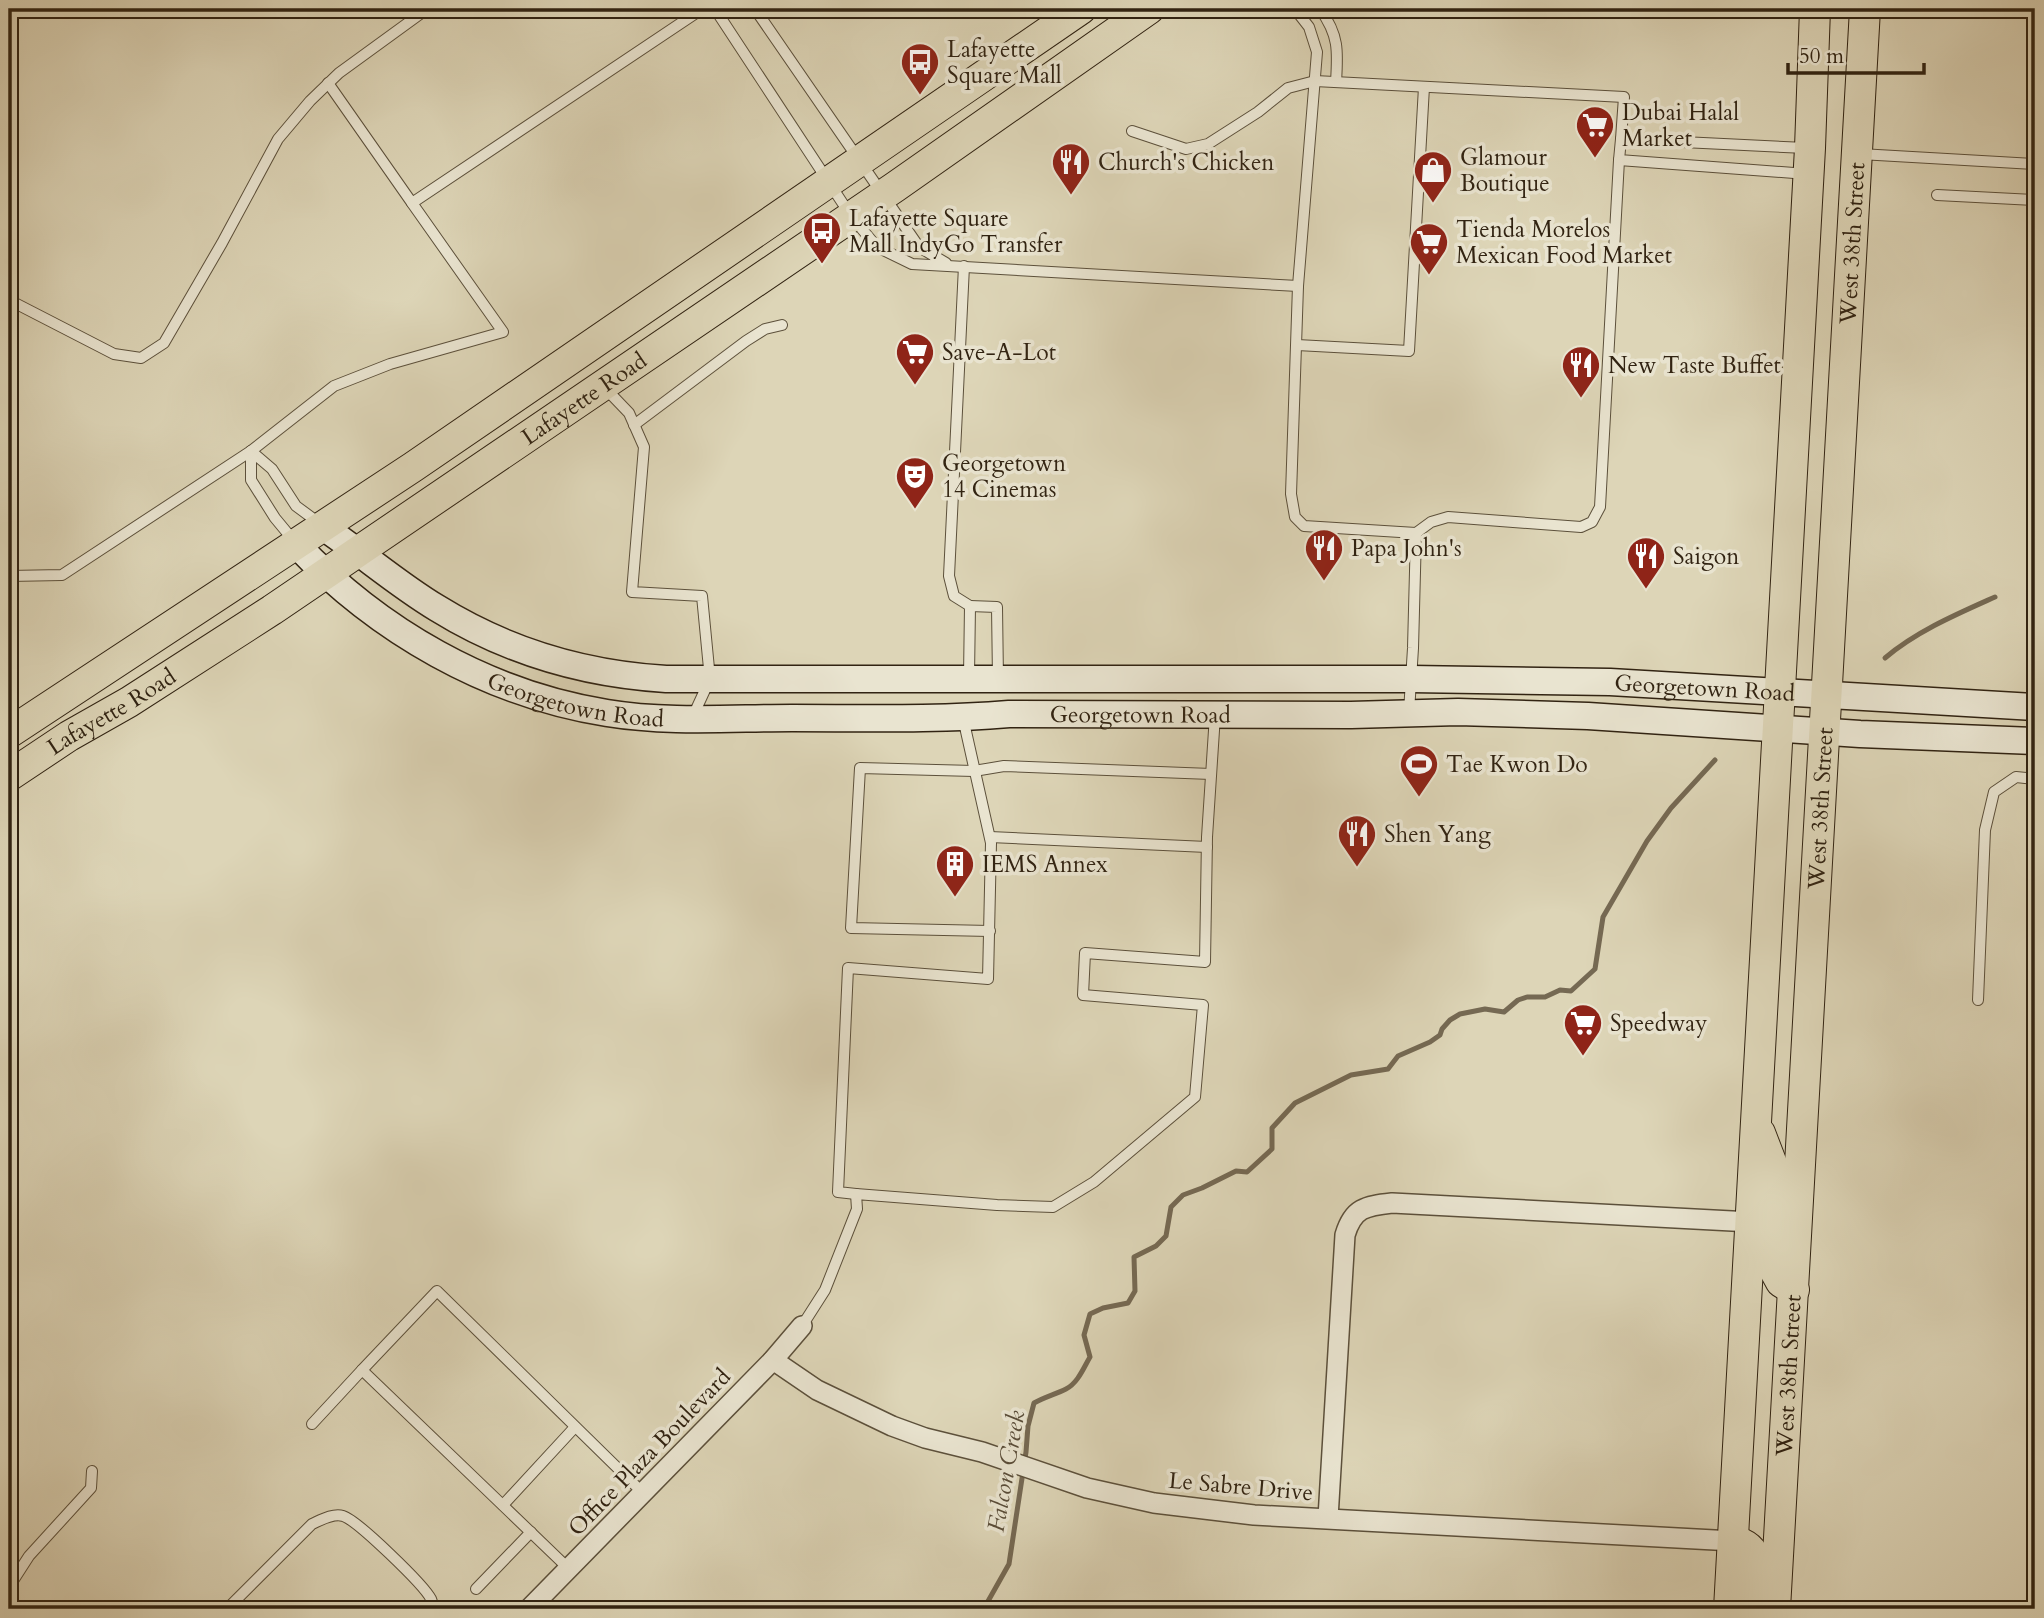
<svg xmlns="http://www.w3.org/2000/svg" width="2044" height="1618" viewBox="0 0 2044 1618" font-family="Cardo,serif">
	<style>
		.lines { fill: none; stroke-linecap: round; stroke-linejoin: round }
		.stream { stroke: #756953; stroke-width: 5 }
		.service-casing { stroke: #5c503b; stroke-width: 12 }
		.minor-casing { stroke: #5c503b; stroke-width: 22 }
		.secondary-casing { stroke: #312312; stroke-width: 29 }
		.primary-casing { stroke: #312312; stroke-width: 32 }
		.service { stroke: #e9e4d0; stroke-width: 10 }
		.minor { stroke: #e9e4d0; stroke-width: 19 }
		.secondary { stroke: #e9e4d0; stroke-width: 26 }
		.primary { stroke: #ddd5b7; stroke-width: 30 }
		.labels { text-anchor: middle; stroke-width: 7; stroke-linejoin: round; paint-order: stroke }
		.poi-label { font-size: 23px; fill: #312312; stroke: #e9e4d0; text-anchor: start }
		.street-label { font-size: 23px; fill: #312312; stroke: #e9e4d0 }
		.water-label { font-size: 24px; font-style: italic; fill: #594c38; stroke: #e9e4d0 }
	</style>
	<rect width="100%" height="100%" fill="#ddd5b7"/>
	<filter id="stains"><feTurbulence type="fractalNoise" baseFrequency=".00286" numOctaves="4"/><feColorMatrix values="0 0 0 0 .2 0 0 0 0 .09 0 0 0 0 .02 0 0 0 .5 -.17"/></filter>
	<radialGradient id="worn" r=".72"><stop offset=".6" stop-color="#630" stop-opacity="0"/><stop offset="1" stop-color="#630" stop-opacity=".3"/></radialGradient>
	<g class="lines">
		<g class="stream">
			<path d="M 1885,658 C 1917,631 1957,614 1995,597"/>
			<path d="M 990,1609 L 987,1603 L 1009,1564 L 1026,1452 L 1028,1426 L 1034,1403 C 1045,1397 1056,1394 1066,1389 C 1078,1383 1084,1367 1090,1357 L 1084,1335 L 1090,1314 L 1103,1308 L 1128,1303 L 1135,1291 L 1134,1257 L 1156,1246 L 1166,1236 L 1171,1207 L 1183,1195 L 1202,1188 L 1236,1171 L 1247,1172 L 1272,1149 L 1272,1128 L 1295,1103 L 1351,1075 L 1388,1069 L 1398,1056 L 1430,1042 L 1440,1035 L 1442,1029 L 1450,1020 L 1460,1014 L 1485,1009 L 1504,1012 L 1518,1000 L 1527,997 L 1545,997 L 1560,990 L 1571,991 L 1595,969 L 1603,917 L 1647,841 L 1671,808 L 1715,760"/>
		</g>
		<g class="service-casing">
			<g id="service">
				<polyline points="715,9 851,216 877,247 912,264 1298,286 1317,52 1309,27 1295,9"/>
				<polyline points="755,9 919,247 946,263"/>
				<path d="M 1320,9 C 1339,35 1338,51 1336,82"/>
				<polyline points="328,83 412,203 702,9"/>
				<polyline points="1132,131 1186,149 1208,144 1258,112 1288,88 1315,81 1624,97 1621,139"/>
				<polyline points="1806,148 1621,139 1619,160 1807,174"/>
				<polyline points="1860,154 2035,164"/>
				<polyline points="1937,195 2035,200"/>
				<polyline points="964,266 949,576 954,596 970,606"/>
				<polyline points="1298,286 1291,494 1295,517 1304,526 1416,533 1413,648 1409,712"/>
				<polyline points="9,300 114,354 141,358 164,343 222,243 278,139 310,101 339,73 427,9"/>
				<polyline points="1297,345 1409,351 1424,87"/>
				<polyline points="605,388 629,413 644,447 632,592 702,596 710,679 693,716"/>
				<polyline points="634,425 746,341 765,329 782,325"/>
				<polyline points="251,451 251,480 275,518 294,541"/>
				<polyline points="251,451 272,469 296,506 319,523"/>
				<polyline points="1416,533 1431,522 1448,517 1581,527 1592,522 1600,507 1619,160"/>
				<polyline points="9,576 62,575 251,451 334,386 390,364 503,332 412,203"/>
				<polyline points="969,676 970,606 997,607 998,679"/>
				<polyline points="990,837 1207,847"/>
				<polyline points="990,931 851,928 860,768 974,771 1004,766 1211,774"/>
				<polyline points="1978,1000 1985,830 1994,792 2016,777 2035,779"/>
				<polyline points="856,1194 838,1192 848,968 988,979 991,843 963,718"/>
				<polyline points="802,1326 825,1290 857,1209 856,1194 997,1205 1053,1207 1094,1182 1195,1097 1203,1005 1083,995 1085,953 1205,962 1207,837 1215,715"/>
				<polyline points="312,1424 362,1370"/>
				<polyline points="503,1505 575,1427"/>
				<polyline points="569,1569 362,1370 437,1291 643,1493"/>
				<polyline points="9,1587 29,1556 91,1488 92,1471"/>
				<polyline points="476,1589 531,1532"/>
				<path d="M 227,1609 L 312,1524 C 321,1520 333,1513 343,1516 C 357,1520 424,1585 431,1599 C 432,1601 433,1607 434,1609"/>
			</g>
		</g>
		<g class="minor-casing">
			<g id="minor">
				<polyline points="773,1360 817,1390 892,1426 925,1438 982,1452 1087,1488 1154,1503 1254,1515 1733,1541"/>
				<path d="M 1328,1518 L 1345,1235 C 1353,1208 1365,1206 1392,1203 L 1751,1222"/>
				<polyline points="529,1609 773,1360 802,1326"/>
			</g>
		</g>
		<g class="secondary-casing">
			<g id="secondary">
				<path id="s1" d="M 323,527 C 362,553 397,584 437,608 C 508,652 583,674 666,679 L 1411,679 L 1610,682 L 2035,707"/>
				<path id="s2" d="M 296,544 C 378,631 488,694 607,713 C 668,723 731,718 792,718 C 865,718 937,720 1009,714 L 1351,715 L 1458,712 L 1588,716 L 1860,734 L 2035,741"/>
			</g>
		</g>
		<g class="primary-casing">
			<g id="primary">
				<polyline points="9,733 413,467 1081,9"/>
				<path id="s3" d="M 9,776 L 69,736 L 129,702 L 272,610 L 895,187 L 1149,9"/>
				<polyline points="1760,1133 1775,1172 1775,1271 1781,1282 1794,1290"/>
				<path d="M 1733,1541 C 1767,1547 1756,1583 1755,1609"/>
				<polyline points="1729,1609 1810,148 1815,9"/>
				<path id="s4" d="M 1775,1609 L 1865,9"/>
			</g>
		</g>
		<use href="#service" class="service"/>
		<use href="#minor" class="minor"/>
		<use href="#secondary" class="secondary"/>
		<use href="#primary" class="primary"/>
	</g>
	<defs>
		<g id="bus-pin" transform="scale(2.0125)"><path d="M0 17L-7.5 6A9.5 9.5 0 1 1 7.5 6Z" fill="#8f2418" stroke="#e9e4d0"/><path d="M-5-6H5V4H4V6H2V4H-2V6H-4V4H-5ZM-3.5-4V0h7V-4ZM-3.5 1.2v1.5H-2V1.2ZM2 1.2v1.5H3.5V1.2Z" fill="#fff"/></g>
		<g id="supermarket-pin" transform="scale(2.0125)"><path d="M0 17L-7.5 6A9.5 9.5 0 1 1 7.5 6Z" fill="#8f2418" stroke="#e9e4d0"/><path d="M-6-5.5h2.5l.6 2H6L4.5 2H-2.5L-4.4-4H-6ZM-1.5 3.2a1.3 1.3 0 1 0 .1 0ZM3 3.2a1.3 1.3 0 1 0 .1 0Z" fill="#fff"/></g>
		<g id="restaurant-pin" transform="scale(2.0125)"><path d="M0 17L-7.5 6A9.5 9.5 0 1 1 7.5 6Z" fill="#8f2418" stroke="#e9e4d0"/><path d="M-5-6h1v4h1v-4h1v4h1v-4h1v5L-1.5 .5V6h-2V.5L-5-1ZM5-6V6H3V1.5H1.5Q1.5-4 5-6Z" fill="#fff"/></g>
		<g id="shop-pin" transform="scale(2.0125)"><path d="M0 17L-7.5 6A9.5 9.5 0 1 1 7.5 6Z" fill="#8f2418" stroke="#e9e4d0"/><path d="M-5-2.5h2.3a2.7 3.5 0 0 1 5.4 0H5L5.5 6h-11ZM-1.5-2.5h3a1.5 2.3 0 0 0-3 0Z" fill="#fff"/></g>
		<g id="theatre-pin" transform="scale(2.0125)"><path d="M0 17L-7.5 6A9.5 9.5 0 1 1 7.5 6Z" fill="#8f2418" stroke="#e9e4d0"/><path d="M-5-5.5Q0-4 5-5.5V0Q5 5 0 6Q-5 5-5 0ZM-3.3-2.5H-1v1.5H-3.3ZM1-2.5H3.3v1.5H1ZM-2.8 1Q0 5.5 2.8 1Z" fill="#fff"/></g>
		<g id="stadium-pin" transform="scale(2.0125)"><path d="M0 17L-7.5 6A9.5 9.5 0 1 1 7.5 6Z" fill="#8f2418" stroke="#e9e4d0"/><path d="M0-5a6.5 5 0 1 0 0 10a6.5 5 0 1 0 0-10ZM-3.5-1.8h7v3.6h-7Z" fill="#fff"/></g>
		<g id="building-pin" transform="scale(2.0125)"><path d="M0 17L-7.5 6A9.5 9.5 0 1 1 7.5 6Z" fill="#8f2418" stroke="#e9e4d0"/><path d="M-4-6H4V6H1V3H-1V6H-4ZM-2.5-4.3h1.7v1.8h-1.7ZM.8-4.3h1.7v1.8H.8ZM-2.5-1h1.7V.8h-1.7ZM.8-1h1.7V.8H.8Z" fill="#fff"/></g>
	</defs>
	<g fill-rule="evenodd">
		<use href="#bus-pin" x="920" y="62"/>
		<use href="#supermarket-pin" x="1595" y="125"/>
		<use href="#restaurant-pin" x="1071" y="162"/>
		<use href="#shop-pin" x="1433" y="170"/>
		<use href="#bus-pin" x="822" y="231"/>
		<use href="#supermarket-pin" x="1429" y="242"/>
		<use href="#supermarket-pin" x="915" y="352"/>
		<use href="#restaurant-pin" x="1581" y="365"/>
		<use href="#theatre-pin" x="915" y="476"/>
		<use href="#restaurant-pin" x="1324" y="548"/>
		<use href="#restaurant-pin" x="1646" y="556"/>
		<use href="#stadium-pin" x="1419" y="764"/>
		<use href="#restaurant-pin" x="1357" y="834"/>
		<use href="#building-pin" x="955" y="864"/>
		<use href="#supermarket-pin" x="1583" y="1023"/>
	</g>
	<g class="labels">
		<g class="poi-label">
			<text x="947" y="57">Lafayette<tspan x="947" dy="26">Square Mall</tspan></text>
			<text x="1622" y="120">Dubai Halal<tspan x="1622" dy="26">Market</tspan></text>
			<text x="1460" y="165">Glamour<tspan x="1460" dy="26">Boutique</tspan></text>
			<text x="1098" y="170">Church's Chicken</text>
			<text x="849" y="226">Lafayette Square<tspan x="849" dy="26">Mall IndyGo Transfer</tspan></text>
			<text x="1456" y="237">Tienda Morelos<tspan x="1456" dy="26">Mexican Food Market</tspan></text>
			<text x="942" y="360">Save-A-Lot</text>
			<text x="1608" y="373">New Taste Buffet</text>
			<text x="942" y="471">Georgetown<tspan x="942" dy="26">14 Cinemas</tspan></text>
			<text x="1351" y="556">Papa John's</text>
			<text x="1673" y="564">Saigon</text>
			<text x="1446" y="772">Tae Kwon Do</text>
			<text x="1384" y="842">Shen Yang</text>
			<text x="982" y="872">IEMS Annex</text>
			<text x="1610" y="1031">Speedway</text>
		</g>
		<g class="street-label">
			<text dy="8" stroke="none"><textPath href="#s4" startOffset="1368">West 38th Street</textPath></text>
			<text dy="8" stroke="none"><textPath href="#s3" startOffset="688">Lafayette Road</textPath></text>
			<text dy="8" stroke="none"><textPath href="#s1" startOffset="1421">Georgetown Road</textPath></text>
			<text dy="8" stroke="none"><textPath href="#s2" startOffset="327">Georgetown Road</textPath></text>
			<text dy="8" stroke="none"><textPath href="#s3" startOffset="121">Lafayette Road</textPath></text>
			<text dy="8" stroke="none"><textPath href="#s2" startOffset="894">Georgetown Road</textPath></text>
			<text dy="8" stroke="none"><textPath href="#s4" startOffset="802">West 38th Street</textPath></text>
			<text dy="8" stroke="none"><textPath href="#s4" startOffset="234">West 38th Street</textPath></text>
			<text transform="translate(649 1452) rotate(-46)" y="8">Office Plaza Boulevard</text>
			<text transform="translate(1241 1486) rotate(5)" y="8">Le Sabre Drive</text>
		</g>
		<g class="water-label">
			<text transform="translate(1006 1471) rotate(-80)" y="8">Falcon Creek</text>
		</g>
	</g>
	<rect width="2044" height="1618" fill="none" stroke="#ddd5b7" stroke-width="35"/>
	<rect x="10" y="10" width="2023" height="1597" fill="none" stroke="#312312" stroke-width="3.5"/>
	<rect x="18" y="18" width="2009" height="1583" fill="none" stroke="#312312" stroke-width="2"/>
	<path d="M1788 63v10h136v-10" fill="none" stroke="#312312" stroke-width="3.5"/>
	<text x="1799" y="63" font-size="21" fill="#312312" stroke="#e9e4d0" stroke-width="5" paint-order="stroke">50 m</text>
	<rect width="100%" height="100%" filter="url(#stains)"/>
	<rect width="100%" height="100%" fill="url(#worn)"/>
</svg>
